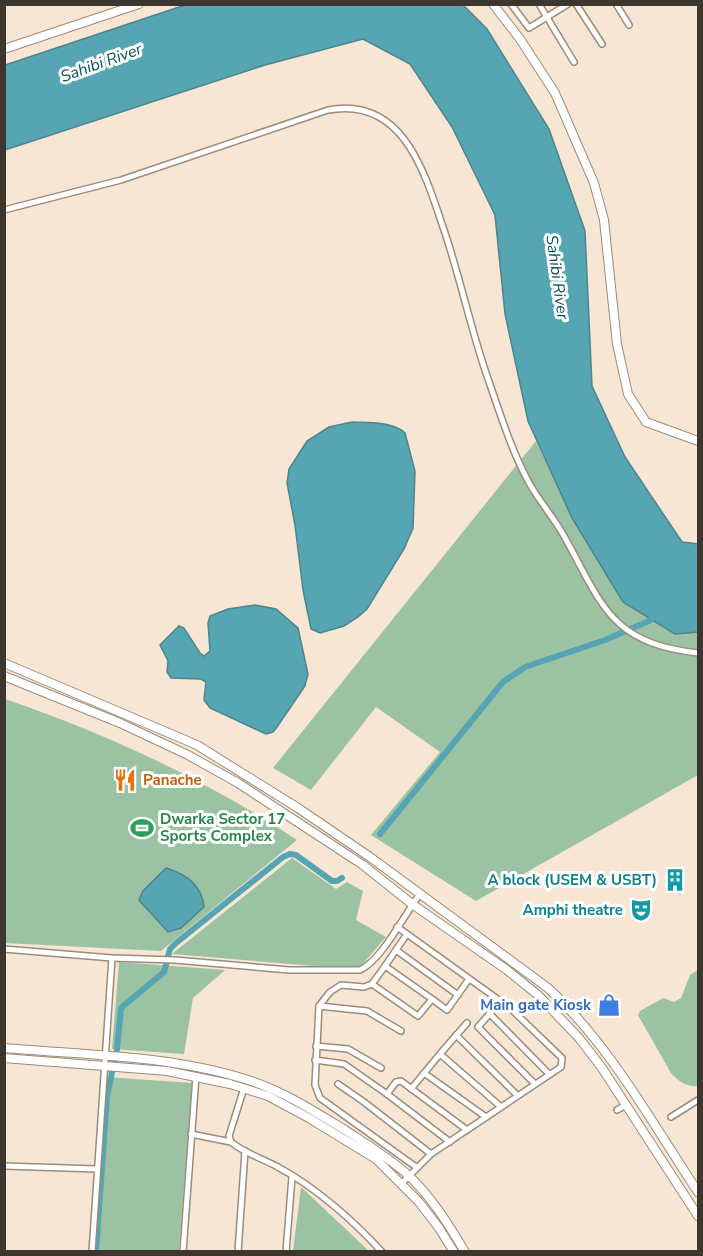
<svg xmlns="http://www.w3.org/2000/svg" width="703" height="1256" viewBox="0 0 703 1256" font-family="'Nunito Sans',sans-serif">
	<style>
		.green { fill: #9bc2a3 }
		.water { fill: #55a5b2; stroke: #4e848b; stroke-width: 1.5 }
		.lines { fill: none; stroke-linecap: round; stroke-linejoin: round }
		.canal { stroke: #55a5b2; stroke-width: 6 }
		.street-casing { stroke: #9b8c7a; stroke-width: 8 }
		.secondary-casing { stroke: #9b8c7a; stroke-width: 10 }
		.street { stroke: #fff; stroke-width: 5 }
		.secondary { stroke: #fff; stroke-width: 8 }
		.labels { text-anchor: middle; stroke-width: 6; stroke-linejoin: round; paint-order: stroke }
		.food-label { font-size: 15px; font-weight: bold; fill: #c56008; stroke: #fff; text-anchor: start }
		.leisure-label { font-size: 15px; font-weight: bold; fill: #27864d; stroke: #fff; text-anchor: start }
		.culture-label { font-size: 15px; font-weight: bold; fill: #0d838f; stroke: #fff; text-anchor: end }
		.shop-label { font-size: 15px; font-weight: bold; fill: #366cbe; stroke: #fff; text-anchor: end }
		.water-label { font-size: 16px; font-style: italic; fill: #09525b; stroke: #fff }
	</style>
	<rect width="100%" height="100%" fill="#f7e6d3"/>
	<g class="green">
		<polygon points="536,441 572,518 623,602 675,634 698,632 698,775 476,901 371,835 440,752 376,707 311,790 273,768"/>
		<path d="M 5,699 C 107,734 207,780 297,840 L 161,951 L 5,943 Z"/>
		<polygon points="292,858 336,889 347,882 363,891 356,920 386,937 360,967 326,967 172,954"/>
		<polygon points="119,962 225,970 193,998 184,1054 112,1049"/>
		<path d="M 698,970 L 698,1086 C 687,1087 679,1082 671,1073 L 638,1015 L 640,1011 L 663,998 L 674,1002 L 681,998 L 690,975 Z"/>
		<polygon points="106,1077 192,1083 179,1251 92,1252"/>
		<polygon points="301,1187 369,1251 293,1251"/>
	</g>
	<g class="water">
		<polygon points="185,5 463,5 487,29 549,129 585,231 592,386 625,457 682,542 698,544 698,632 675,634 623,602 572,518 528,421 505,314 495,215 452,127 410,64 363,39 265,65 5,150 5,65"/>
		<path d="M 352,422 C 368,423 393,421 405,433 L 415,471 L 413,528 L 404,549 L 367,609 L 358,617 L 344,626 L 320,633 L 311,629 L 303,590 L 295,525 L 287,483 L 289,469 L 307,441 L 329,427 Z"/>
		<polygon points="255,605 276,609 298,628 308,674 305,686 277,727 273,732 266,734 210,708 204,700 206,682 201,679 171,678 167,672 168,661 160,645 179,626 184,628 200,653 204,656 210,651 208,623 210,616 228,609"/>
		<path d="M 166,868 C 186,874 202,885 204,907 L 181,928 L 168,932 L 139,900 L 143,891 Z"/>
	</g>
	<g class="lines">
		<g class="canal">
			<polyline points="380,834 503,682 525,667 605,640 651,620 654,615"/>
			<polyline points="96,1252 107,1096 117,1049 121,1008 164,972 170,949 176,943 283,857 290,854 296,855 332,881 337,881 342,878"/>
		</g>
		<g class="street-casing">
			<g id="street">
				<polyline points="511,4 529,28 568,4"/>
				<polyline points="539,4 574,62"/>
				<polyline points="576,4 602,44"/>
				<polyline points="616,4 629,25"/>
				<path d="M 4,210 L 121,180 L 328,110 C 404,96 425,174 444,230 C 460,277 470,326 486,373 C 498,407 510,447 527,479 C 537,499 553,516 564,536 C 603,606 610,643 698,653"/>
				<polyline points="397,927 407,934 385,966 432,999"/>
				<path d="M 4,949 L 112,958 L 175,960 L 289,970 L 360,970 C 382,960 404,915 420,894"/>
				<polyline points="396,950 458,995"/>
				<polyline points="385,966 372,984 418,1016 432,999 447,1010 469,979"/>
				<polyline points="372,984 364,987 341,985 330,992 319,1006 315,1085 320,1098 416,1167"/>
				<polyline points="501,1001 478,1027 534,1083"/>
				<polyline points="319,1006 367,1011 401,1031"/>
				<polyline points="489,1013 549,1074"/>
				<polyline points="456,1035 517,1095"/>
				<polyline points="316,1046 348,1049 381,1068"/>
				<polyline points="440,1054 467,1023"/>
				<polyline points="315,1060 344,1064 387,1094"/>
				<polyline points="424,1073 486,1117"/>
				<polyline points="338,1084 364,1102 431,1154"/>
				<path d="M 244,1088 L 229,1136 L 231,1142 C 244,1153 261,1158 276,1166 C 314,1186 353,1220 382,1252"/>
				<polyline points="411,1089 440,1054 500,1106"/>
				<polyline points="617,1110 626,1105"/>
				<polyline points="671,1117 698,1100"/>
				<polyline points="191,1134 231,1142"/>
				<polyline points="450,1142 387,1094 396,1082 401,1081 467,1130"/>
				<polyline points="4,1166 97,1169"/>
				<polyline points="402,1183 431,1154 561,1067 562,1058 510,1008 407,934"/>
				<polyline points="92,1252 112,958"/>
				<polyline points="183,1252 196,1076"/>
				<polyline points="238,1252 245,1151"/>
				<polyline points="286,1252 292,1177"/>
			</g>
		</g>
		<g class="secondary-casing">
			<g id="secondary">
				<polyline points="493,4 520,39 555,93 594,183 604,220 617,344 628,394 646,422 698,441"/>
				<polyline points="4,49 139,4"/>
				<path d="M 4,663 L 197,745 L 298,808 L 370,857 L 548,988 C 610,1045 652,1123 698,1192"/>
				<polyline points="4,676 120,723 188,755 238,783 363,865 412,904 507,970 538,995 579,1038 602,1068 698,1216"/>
				<path d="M 4,1048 C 85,1055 170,1055 248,1080 C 283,1091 314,1111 345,1130 C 366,1144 389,1158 408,1175 C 431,1196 449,1225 465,1252"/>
				<polyline points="4,1058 167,1071 230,1084 268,1096 309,1118 376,1159 419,1202 439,1228 454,1252"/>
			</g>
		</g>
		<use href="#street" class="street"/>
		<use href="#secondary" class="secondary"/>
	</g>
	<defs>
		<g id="restaurant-bare" transform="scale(1.8)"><path d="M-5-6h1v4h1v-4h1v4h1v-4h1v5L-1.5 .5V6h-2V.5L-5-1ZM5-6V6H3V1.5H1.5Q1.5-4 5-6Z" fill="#e8710a" stroke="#fff" stroke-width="2.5" paint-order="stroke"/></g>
		<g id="stadium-bare" transform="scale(1.8)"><path d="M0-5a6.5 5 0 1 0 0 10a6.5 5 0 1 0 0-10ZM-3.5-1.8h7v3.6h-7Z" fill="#2e9e5b" stroke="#fff" stroke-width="2.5" paint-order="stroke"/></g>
		<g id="building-bare" transform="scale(1.8)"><path d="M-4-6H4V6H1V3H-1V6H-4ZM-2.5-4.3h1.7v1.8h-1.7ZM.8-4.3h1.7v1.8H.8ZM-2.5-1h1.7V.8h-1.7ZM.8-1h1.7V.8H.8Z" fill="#0f9aa8" stroke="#fff" stroke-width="2.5" paint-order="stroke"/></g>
		<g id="theatre-bare" transform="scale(1.8)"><path d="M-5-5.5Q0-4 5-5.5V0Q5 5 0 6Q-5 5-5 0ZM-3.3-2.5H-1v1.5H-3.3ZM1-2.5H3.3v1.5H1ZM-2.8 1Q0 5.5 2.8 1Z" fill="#0f9aa8" stroke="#fff" stroke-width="2.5" paint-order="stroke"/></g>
		<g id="shop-bare" transform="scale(1.8)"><path d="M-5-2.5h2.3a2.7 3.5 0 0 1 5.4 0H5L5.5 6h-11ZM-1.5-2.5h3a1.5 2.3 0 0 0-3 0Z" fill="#3f7fe0" stroke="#fff" stroke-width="2.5" paint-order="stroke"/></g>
	</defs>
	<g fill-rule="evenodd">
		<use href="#restaurant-bare" x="125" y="780"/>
		<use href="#stadium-bare" x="142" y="828"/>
		<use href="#building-bare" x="675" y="880"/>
		<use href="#theatre-bare" x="641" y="910"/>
		<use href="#shop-bare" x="609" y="1005"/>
	</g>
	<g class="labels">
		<g class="food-label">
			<text x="143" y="785">Panache</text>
		</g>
		<g class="leisure-label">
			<text x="160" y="824">Dwarka Sector 17<tspan x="160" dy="17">Sports Complex</tspan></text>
		</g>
		<g class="culture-label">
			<text x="657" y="885">A block (USEM &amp; USBT)</text>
			<text x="623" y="915">Amphi theatre</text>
		</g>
		<g class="shop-label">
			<text x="591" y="1010">Main gate Kiosk</text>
		</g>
		<g class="water-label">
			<text transform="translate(101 62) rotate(-20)" y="6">Sahibi River</text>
			<text transform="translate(558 277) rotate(82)" y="6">Sahibi River</text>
		</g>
	</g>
	<rect width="703" height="1256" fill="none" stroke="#3d362f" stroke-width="12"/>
</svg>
